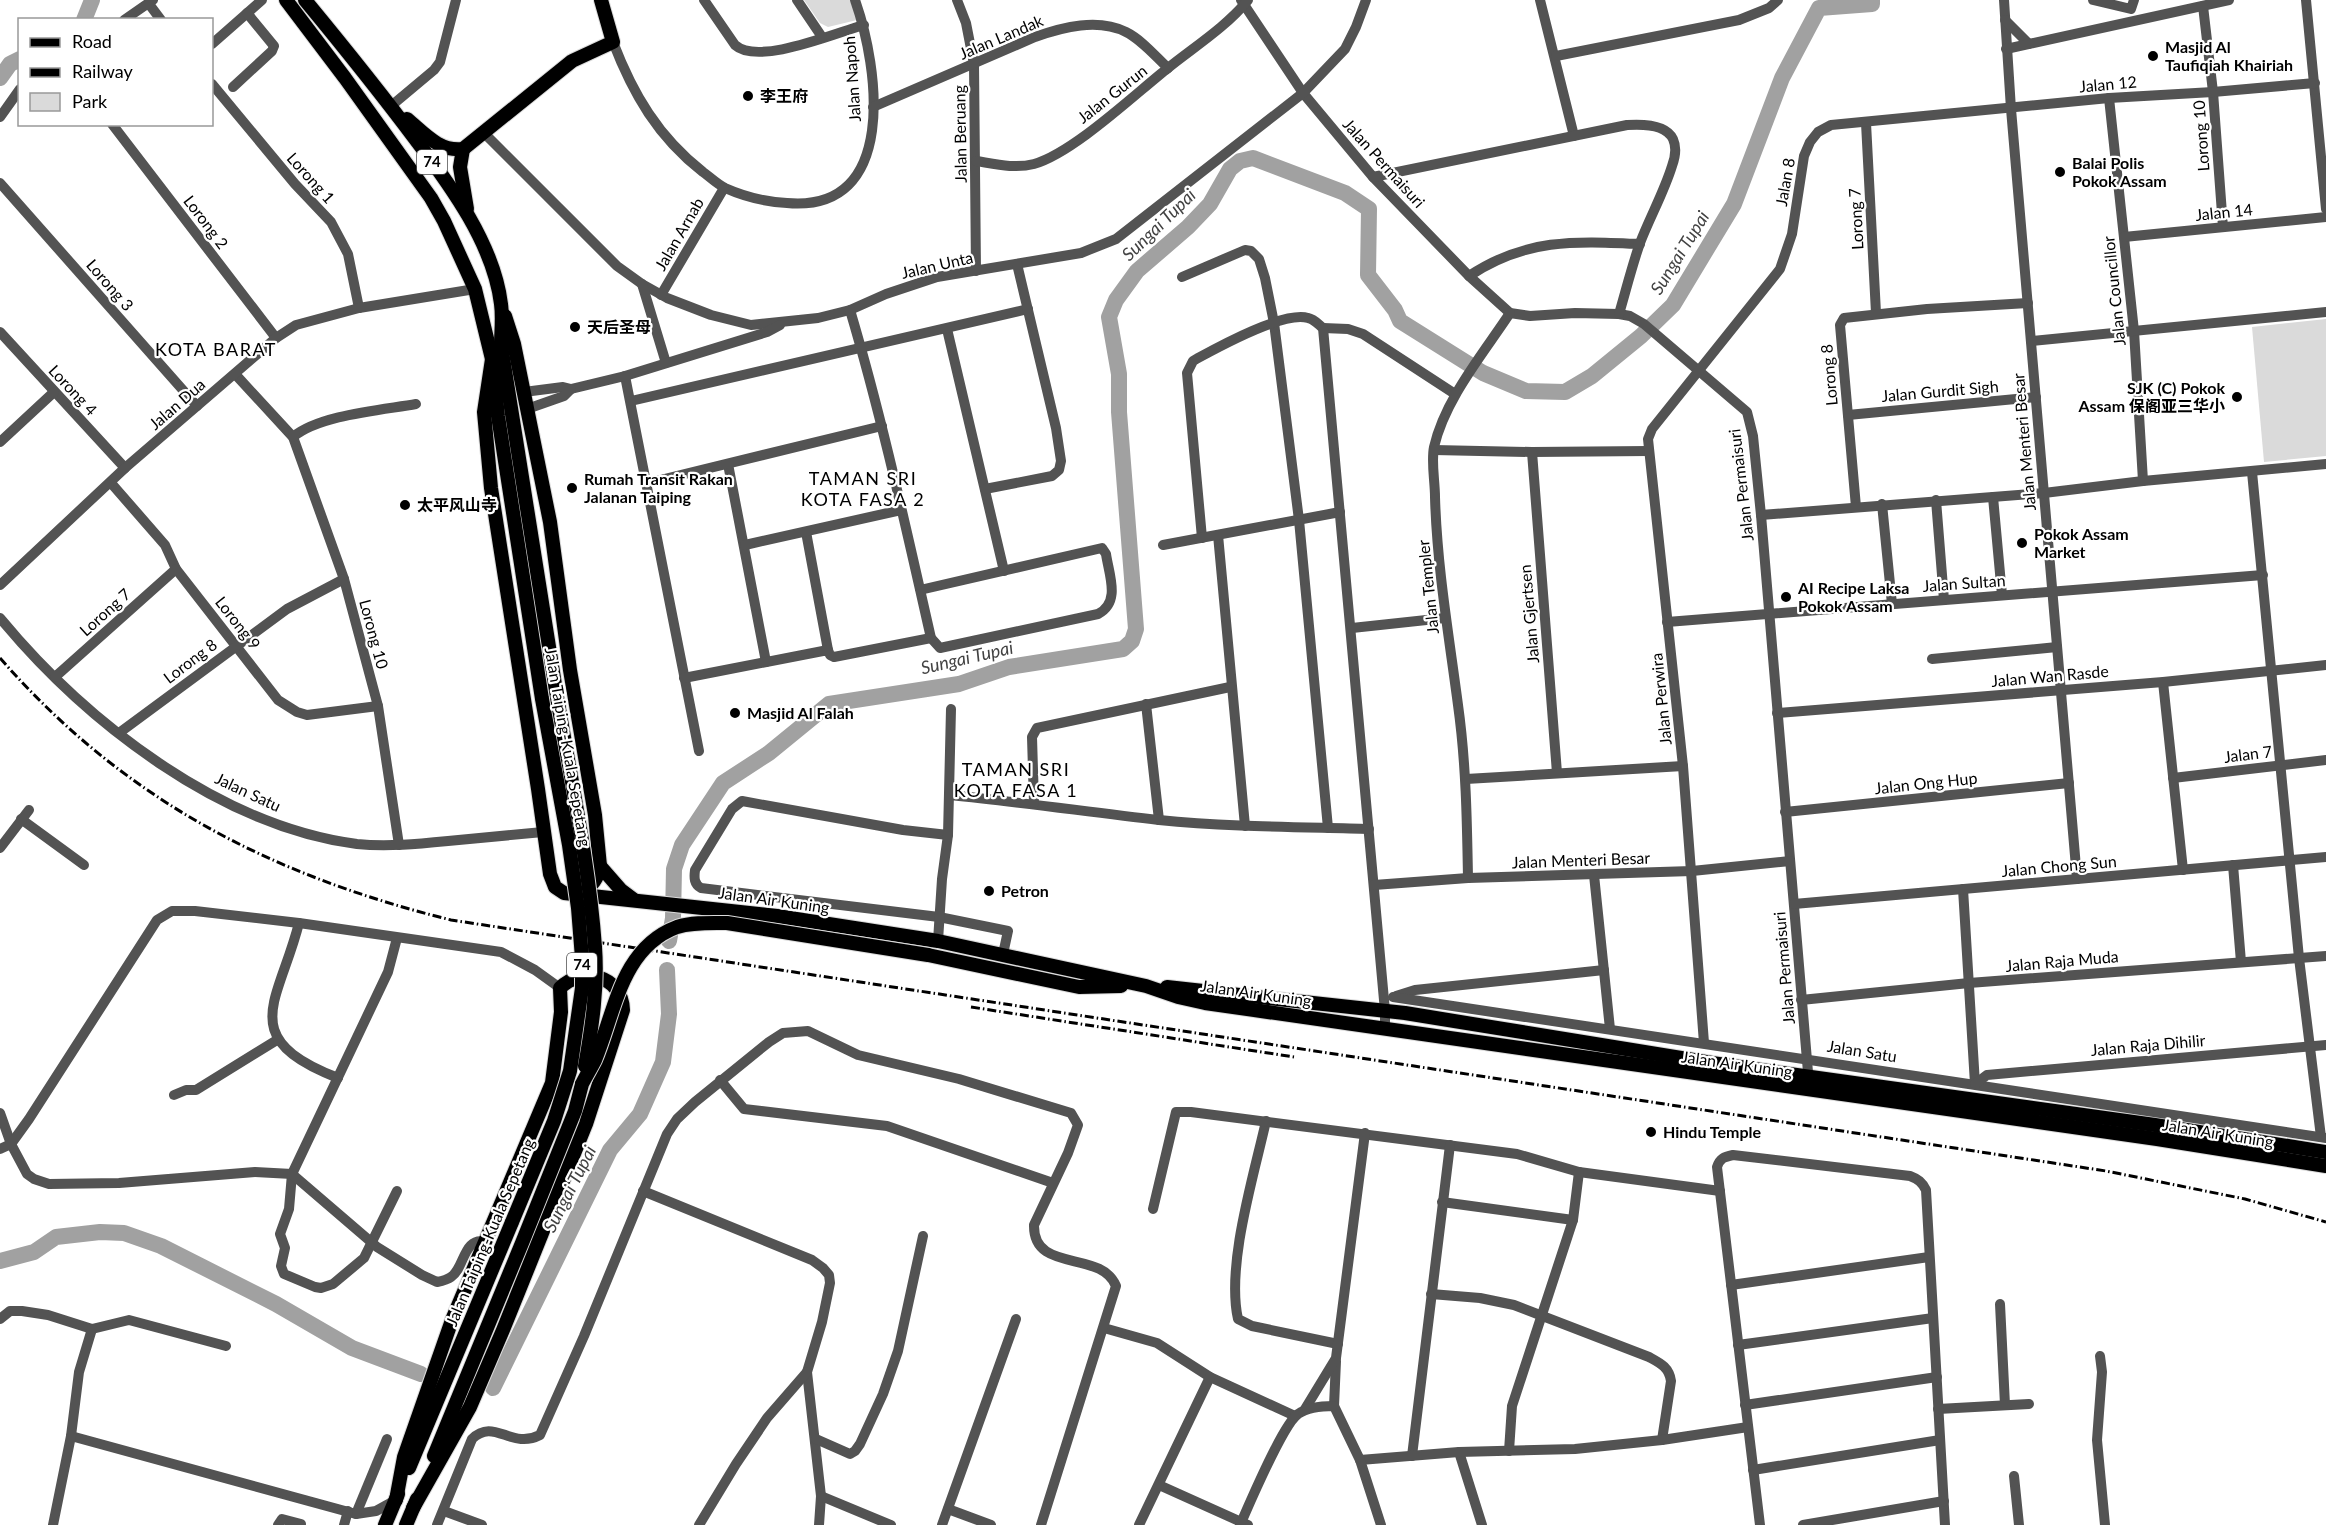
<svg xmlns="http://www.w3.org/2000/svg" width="2326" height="1525" viewBox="0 0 2326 1525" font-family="Lato,'Noto Sans SC',sans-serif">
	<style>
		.green { fill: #dadada }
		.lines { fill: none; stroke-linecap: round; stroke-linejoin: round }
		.river { stroke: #a1a1a1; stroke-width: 16 }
		.major-casing { stroke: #dbdbdb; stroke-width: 16 }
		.minor { stroke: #535353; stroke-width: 10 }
		.major { stroke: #000; stroke-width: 14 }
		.rail { stroke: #000; stroke-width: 3; stroke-dasharray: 9 3 1.5 3; stroke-linecap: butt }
		.major-bridge-casing { stroke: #dbdbdb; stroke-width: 16; stroke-linecap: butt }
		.major-bridge { stroke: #000; stroke-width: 14 }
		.poi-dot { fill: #000; stroke: #fff; stroke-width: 2 }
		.labels { text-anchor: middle; stroke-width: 4.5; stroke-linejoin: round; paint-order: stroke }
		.shield { fill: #fff; stroke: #4c4c4c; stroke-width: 1.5 }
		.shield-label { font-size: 15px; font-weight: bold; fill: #000 }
		.street-label { font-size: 16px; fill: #000; stroke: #fff }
		.poi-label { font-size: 16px; font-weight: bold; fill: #000; stroke: #fff; text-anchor: start }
		.water-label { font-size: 18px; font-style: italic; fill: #424242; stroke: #fff }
		.neighbourhood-label { font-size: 18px; letter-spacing: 1.5px; fill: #000; stroke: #fff }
	</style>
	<rect width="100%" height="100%" fill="#fff"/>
	<g class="green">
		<polygon points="804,0 850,0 857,20 828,27 820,23"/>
		<polygon points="2326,319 2326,456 2264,462 2252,327"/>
	</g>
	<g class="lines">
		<g class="river">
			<polyline points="84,20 92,0"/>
			<polyline points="0,78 10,64 20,59"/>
			<polyline points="669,941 673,918 674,869 682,845 723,783 769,753 829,704 959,684 1009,667 1123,649 1132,641 1136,629 1119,412 1119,374 1109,317 1116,300 1137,271 1188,227 1210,204 1230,169 1240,161 1253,158 1345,193 1369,209 1368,275 1395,310 1400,321 1483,373 1526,391 1565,392 1592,376 1641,336 1673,305 1734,204 1782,78 1819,8 1872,4 1872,0"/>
			<polyline points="0,1261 34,1252 56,1237 100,1232 124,1233 161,1246 276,1304 352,1348 421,1374"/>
			<polyline points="493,1388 610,1150 640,1114 663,1062 669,1014 667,970"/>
		</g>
		<g class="major-casing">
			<g id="major">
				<polyline points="286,0 345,78 431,198 444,221 475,289 492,359 498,416 542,699"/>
				<path d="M 305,0 C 343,46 380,92 416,140 C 451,186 494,245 501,304 C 503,318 501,332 501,345 L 557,697"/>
				<path d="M 407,119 C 424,133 439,152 463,149 L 572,61 L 613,42 L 601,0"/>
				<polyline points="463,149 460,167 467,209"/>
				<path d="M 505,316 L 514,344 L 550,522 L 570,670 L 595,815 L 600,866 C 598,879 592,885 582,893"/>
				<polyline points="492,359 484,412 491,488 538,789 550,874 555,887 564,893 777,916 938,941 1146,986 1178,997 1205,1003 2157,1139 2326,1166"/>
				<polyline points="600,866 621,890 633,899"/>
				<polyline points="928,955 1079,987 1121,986"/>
				<polyline points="1167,987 1405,1013 1712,1063 2155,1125 2326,1152"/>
				<polyline points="434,1456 522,1243 575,1111 582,1084"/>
				<polyline points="409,1468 512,1222"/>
				<path d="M 396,1500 L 404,1457 L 452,1320 L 552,1083 L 561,1012 L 560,988 C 582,966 622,975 623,1010 L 586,1124 L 503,1330 L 470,1407 L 413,1508"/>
				<polyline points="385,1525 398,1494"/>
				<polyline points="406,1525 417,1499"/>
			</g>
		</g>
		<g class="minor">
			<path d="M 704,0 L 735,45 C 758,66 835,33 864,25"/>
			<polyline points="797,0 822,37"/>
			<polyline points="957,0 966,23 974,64 976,271"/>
			<polyline points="1241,0 1303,93 1373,177 1469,276 1510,313 1530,316 1575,313 1619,314 1630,316 1644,324 1747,412 1753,436 1761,515 1809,1084"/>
			<polyline points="1540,0 1574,136"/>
			<polyline points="2004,0 2011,109 2077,879"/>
			<polyline points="2093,0 2131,9 2134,0"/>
			<polyline points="2306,0 2326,209"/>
			<polyline points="149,4 161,20"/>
			<polyline points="2203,6 2213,92 2223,227"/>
			<polyline points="124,20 153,0"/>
			<polyline points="2005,20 2029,44"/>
			<path d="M 613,42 C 633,94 658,137 703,172 C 710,177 717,184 725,188 C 743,196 767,202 787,203 C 899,213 879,68 855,0"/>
			<polyline points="212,44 262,0"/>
			<polyline points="2006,49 2229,0"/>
			<polyline points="1556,56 1739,20 1769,8 1778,0"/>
			<polyline points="212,84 295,184 331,222 348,254 359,308"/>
			<polyline points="233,87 272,51 274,46 247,13"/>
			<polyline points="2109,98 2134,331 2143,481"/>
			<polyline points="391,106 434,70 440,62 456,0"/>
			<path d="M 873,107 L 1035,37 C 1063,27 1098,18 1126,32 C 1142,40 1155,56 1168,68"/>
			<polyline points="0,117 20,89"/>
			<polyline points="1866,123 1876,313"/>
			<polyline points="112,124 276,338"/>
			<polyline points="484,133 617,266 642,284 667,298 711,315 751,325 818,318 850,310 886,294 937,277 1081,253 1116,239 1303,93 1345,49 1356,27 1366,0"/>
			<path d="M 976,161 C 995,164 1015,169 1034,164 C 1073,153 1135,94 1168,68 C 1194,47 1226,27 1248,0"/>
			<path d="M 1373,177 L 1627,125 C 1642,124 1666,124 1673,139 C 1677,148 1675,158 1672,166 C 1664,192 1650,217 1640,243 C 1632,266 1626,290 1619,314"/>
			<polyline points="0,183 197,406"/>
			<polyline points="2124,237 2326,217"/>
			<path d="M 1469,276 C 1526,238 1576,241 1640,244"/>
			<polyline points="1182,277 1245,250 1251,251 1259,259 1265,278 1274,323 1299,520 1328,828"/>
			<polyline points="642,284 666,363"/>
			<polyline points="661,295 724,188"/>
			<path d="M 850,310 C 882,418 906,528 931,638 L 940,648 L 1098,614 C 1121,602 1109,575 1106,554 L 1102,548 L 920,590"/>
			<polyline points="1323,328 1348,329 1363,334 1455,394"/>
			<polyline points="947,329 1004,571"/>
			<polyline points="0,332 125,468"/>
			<polyline points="2031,341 2326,312"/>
			<polyline points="235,374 293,437 344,579 378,706 399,845"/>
			<polyline points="625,376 699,751"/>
			<polyline points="524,392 563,387 571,389 625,376 767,332 780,325"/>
			<polyline points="631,401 1028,309"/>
			<polyline points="527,409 564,396 571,389"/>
			<polyline points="1848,415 2036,397"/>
			<path d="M 293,437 C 319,415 382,410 416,404"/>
			<polyline points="0,442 54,392"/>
			<polyline points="1434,450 1532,452 1649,451"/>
			<polyline points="1532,452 1557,773"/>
			<polyline points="728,464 766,662"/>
			<polyline points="2252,472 2299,958 2321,1137"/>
			<polyline points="111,483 165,545 176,569 278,700 297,712 307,715 378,706"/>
			<polyline points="648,483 882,426"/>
			<polyline points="985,489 1052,476 1059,470 1061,461 1056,428 1017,264"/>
			<polyline points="1993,497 2002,595"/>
			<polyline points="1936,500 1944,600"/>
			<polyline points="1882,504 1892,604"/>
			<polyline points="1856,507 1840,325 1844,318 1927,309 2028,303"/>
			<polyline points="1761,515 2044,493 2143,481 2326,464"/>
			<polyline points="806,532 828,650"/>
			<polyline points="1218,535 1245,826"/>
			<path d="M 1202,538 L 1187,373 L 1193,361 L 1198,358 C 1220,346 1284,311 1308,318 C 1314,319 1318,324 1323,328 L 1385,1011 L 1385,1028"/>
			<polyline points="745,545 901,510"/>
			<polyline points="1163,545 1340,512"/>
			<polyline points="0,585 125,468 276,338 296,325 359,308 475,289"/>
			<path d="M 0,618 C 86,722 220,826 357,844 C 387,847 418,844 448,841 C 479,838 511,835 543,832"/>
			<polyline points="1667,622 2263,575"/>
			<polyline points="1352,628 1445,618"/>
			<polyline points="1932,659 2057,647"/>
			<polyline points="55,677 176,569"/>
			<polyline points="684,678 828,650 830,655 834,657 931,638"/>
			<polyline points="2163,682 2183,870"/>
			<polyline points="1146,704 1159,820"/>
			<polyline points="1777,713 2163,682 2326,665"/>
			<polyline points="119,733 287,609 344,579"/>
			<polyline points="2173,778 2326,760"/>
			<polyline points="1466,779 1683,766"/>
			<path d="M 950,795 C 1020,802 1089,812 1159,820 C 1228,827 1299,827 1369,829"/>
			<polyline points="1034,803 1032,737 1037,728 1230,687"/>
			<polyline points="1785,812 2069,783"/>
			<polyline points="21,819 84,865"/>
			<path d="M 948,835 L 903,830 L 742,801 L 732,809 L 695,870 C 694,878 694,884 701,888 L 939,917 L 1008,931 L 1003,954"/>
			<polyline points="0,848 29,810"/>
			<polyline points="2233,865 2241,962"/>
			<polyline points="1594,875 1610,1029"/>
			<path d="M 1468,878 C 1467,820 1466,762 1458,705 C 1449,636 1437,567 1435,497 C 1435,481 1431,462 1434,447 C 1445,399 1483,354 1510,313"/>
			<polyline points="1374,885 1468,878 1692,871 1790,861"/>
			<polyline points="1963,889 1975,1084"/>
			<polyline points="1794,904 2326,857"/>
			<path d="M 299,923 C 279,1002 235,1038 338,1078"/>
			<polyline points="397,938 388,972 292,1174 289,1209 280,1234 285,1248 281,1266 284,1274 315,1287 321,1288 333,1284 364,1258 397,1191"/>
			<polyline points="938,941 942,879 948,835 951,709"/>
			<polyline points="1396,996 1415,990 1604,970"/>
			<polyline points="1393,997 2326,1138"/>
			<polyline points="1801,1000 1969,983 2326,956"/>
			<polyline points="1704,1043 1683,766 1648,439 1652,429 1780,269 1792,234 1804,156 1810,142 1818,132 1831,125 2109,98 2213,92 2315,83"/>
			<polyline points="720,1080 744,1109 887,1126 1053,1183"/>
			<polyline points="1975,1084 1987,1075 2326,1045"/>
			<polyline points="174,1095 186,1090 196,1090 277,1040"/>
			<path d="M 0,1113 L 11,1144 L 27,1174 L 34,1179 L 49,1184 L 119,1183 L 255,1172 L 292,1174 L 377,1247 L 422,1275 L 437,1282 C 442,1281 447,1280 451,1277 C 465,1268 463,1236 486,1242"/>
			<path d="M 1266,1121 C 1254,1175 1226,1265 1238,1319 L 1252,1326 L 1338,1344"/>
			<polyline points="0,1149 11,1144 29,1119 157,920 172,911 195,911 299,923 501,952 535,970 560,988"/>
			<polyline points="643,1191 812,1260 823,1268 829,1275 830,1283 822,1322 807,1372 821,1496 819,1525"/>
			<polyline points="1442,1202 1573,1220"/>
			<polyline points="1153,1209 1176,1112 1191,1112 1517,1154 1579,1172 1720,1191"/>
			<polyline points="1731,1285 1929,1257"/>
			<path d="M 1431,1294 L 1480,1298 L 1514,1305 L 1649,1357 C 1660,1363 1669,1367 1671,1381 L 1662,1440"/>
			<polyline points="2000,1304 2005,1405"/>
			<polyline points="0,1319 10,1311 22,1311 48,1315 92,1329 129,1320 226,1346"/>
			<polyline points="1104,1328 1157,1343 1210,1377 1295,1416"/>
			<polyline points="1738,1345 1933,1318"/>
			<polyline points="2100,1356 2102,1372 2097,1440 2105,1525"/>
			<polyline points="1745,1405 1937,1377"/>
			<polyline points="1334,1406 1336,1361"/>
			<polyline points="1305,1409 1336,1358 1365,1133"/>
			<polyline points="1938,1409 2029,1404"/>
			<polyline points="71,1436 356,1514 376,1511 396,1500"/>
			<polyline points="816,1439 850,1454 855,1451 860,1444 883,1394 898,1351 923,1236"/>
			<polyline points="1509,1451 1512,1406 1573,1220 1579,1172"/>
			<polyline points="1459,1452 1482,1525"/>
			<polyline points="1412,1456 1450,1145"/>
			<polyline points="1360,1460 1459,1452 1575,1449 1662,1440 1748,1427"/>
			<polyline points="1753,1470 1940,1440"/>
			<polyline points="2014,1476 2019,1525"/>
			<polyline points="1159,1485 1248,1525"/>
			<polyline points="821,1496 891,1525"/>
			<polyline points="948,1509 991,1525"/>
			<polyline points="444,1511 482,1525"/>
			<polyline points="356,1514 387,1439"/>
			<polyline points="53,1525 71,1436 79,1372 92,1329"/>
			<polyline points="278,1525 282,1519 301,1524"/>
			<polyline points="344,1525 348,1511"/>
			<path d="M 437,1525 L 472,1439 C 494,1417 511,1450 540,1435 L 584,1336 L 667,1134 L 677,1119 L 695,1102 L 769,1042 L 783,1033 L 808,1031 L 858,1055 L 959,1079 L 1071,1113 L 1078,1125 L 1068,1153 L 1034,1225 C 1033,1274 1101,1249 1116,1286 L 1041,1525"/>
			<polyline points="699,1525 736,1464 767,1418 807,1372"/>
			<polyline points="942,1525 1016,1319"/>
			<polyline points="1139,1525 1210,1377"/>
			<path d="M 1240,1525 C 1249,1505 1283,1424 1298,1414 C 1308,1407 1322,1406 1334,1406 L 1360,1460 L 1381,1525"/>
			<path d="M 1760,1525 L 1717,1167 C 1720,1158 1724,1157 1733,1155 L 1910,1176 C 1918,1179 1922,1182 1926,1190 L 1945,1525"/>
			<polyline points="1803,1525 1944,1501"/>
		</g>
		<use href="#major" class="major"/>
		<g class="rail">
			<path d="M 0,658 C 124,800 270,875 451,920 L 2106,1171 L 2245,1199 L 2326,1222"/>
			<polyline points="971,1007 1294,1057"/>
		</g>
		<g class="major-bridge-casing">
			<g id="major-bridge">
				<path d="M 557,697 C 571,780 589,864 595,947 C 598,987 592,1027 585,1066"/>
				<path d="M 582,1084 C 586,1076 591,1068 595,1060 C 615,1012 621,948 677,927 C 693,922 711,923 727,923 L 928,955"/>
				<polyline points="512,1222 554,1121 570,1071 582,988 582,958 578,908 569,845 542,699"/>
			</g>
		</g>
		<use href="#major-bridge" class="major-bridge"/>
	</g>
	<g class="poi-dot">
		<circle cx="2153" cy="56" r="6"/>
		<circle cx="748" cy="96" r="6"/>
		<circle cx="2060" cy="172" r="6"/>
		<circle cx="575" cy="327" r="6"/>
		<circle cx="2237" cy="397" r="6"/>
		<circle cx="572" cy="488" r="6"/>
		<circle cx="405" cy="505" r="6"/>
		<circle cx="2022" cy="543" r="6"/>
		<circle cx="1786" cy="597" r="6"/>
		<circle cx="735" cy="713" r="6"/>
		<circle cx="989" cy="891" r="6"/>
		<circle cx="1651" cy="1132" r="6"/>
	</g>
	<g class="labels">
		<g class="shield">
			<rect x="417" y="150" width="30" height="24" rx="4.5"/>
			<rect x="567" y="953" width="30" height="24" rx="4.5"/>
		</g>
		<g class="shield-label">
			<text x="432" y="167">74</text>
			<text x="582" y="970">74</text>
		</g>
		<g class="street-label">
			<text transform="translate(1001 37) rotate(-23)" y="6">Jalan Landak</text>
			<text transform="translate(852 79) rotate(-94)" y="6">Jalan Napoh</text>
			<text transform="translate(2108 84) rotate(-5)" y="6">Jalan 12</text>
			<text transform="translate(1112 94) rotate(-38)" y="6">Jalan Gurun</text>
			<text transform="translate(960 134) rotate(-91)" y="6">Jalan Beruang</text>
			<text transform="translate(2201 136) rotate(-94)" y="6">Lorong 10</text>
			<text transform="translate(1384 163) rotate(48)" y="6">Jalan Permaisuri</text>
			<text transform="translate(311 178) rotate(48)" y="6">Lorong 1</text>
			<text transform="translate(1785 182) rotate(-80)" y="6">Jalan 8</text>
			<text transform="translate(2224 212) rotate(-6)" y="6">Jalan 14</text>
			<text transform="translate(1856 219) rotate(-93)" y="6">Lorong 7</text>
			<text transform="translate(206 222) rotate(53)" y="6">Lorong 2</text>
			<text transform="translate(679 234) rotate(-60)" y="6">Jalan Arnab</text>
			<text transform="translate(937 265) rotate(-13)" y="6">Jalan Unta</text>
			<text transform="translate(110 285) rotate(49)" y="6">Lorong 3</text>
			<text transform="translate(2114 291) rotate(-96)" y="6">Jalan Councillor</text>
			<text transform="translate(1829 375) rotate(-95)" y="6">Lorong 8</text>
			<text transform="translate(73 390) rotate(47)" y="6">Lorong 4</text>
			<text transform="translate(1940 391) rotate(-5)" y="6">Jalan Gurdit Sigh</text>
			<text transform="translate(177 404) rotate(-41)" y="6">Jalan Dua</text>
			<text transform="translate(2024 442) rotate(-95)" y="6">Jalan Menteri Besar</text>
			<text transform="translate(1741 485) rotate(-97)" y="6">Jalan Permaisuri</text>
			<text transform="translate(1964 583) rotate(-4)" y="6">Jalan Sultan</text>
			<text transform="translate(1428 587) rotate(-96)" y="6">Jalan Templer</text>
			<text transform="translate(105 612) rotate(-42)" y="6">Lorong 7</text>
			<text transform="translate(1529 614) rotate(-95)" y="6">Jalan Gjertsen</text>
			<text transform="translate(238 623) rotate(52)" y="6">Lorong 9</text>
			<text transform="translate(374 634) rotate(75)" y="6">Lorong 10</text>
			<text transform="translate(190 661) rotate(-37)" y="6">Lorong 8</text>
			<text transform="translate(2050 676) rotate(-5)" y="6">Jalan Wan Rasde</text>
			<text transform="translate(1661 699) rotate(-96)" y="6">Jalan Perwira</text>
			<text transform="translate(568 747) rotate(80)" y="6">Jalan Taiping-Kuala Sepetang</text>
			<text transform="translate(2248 754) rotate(-7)" y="6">Jalan 7</text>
			<text transform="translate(1926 783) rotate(-6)" y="6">Jalan Ong Hup</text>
			<text transform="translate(248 792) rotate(25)" y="6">Jalan Satu</text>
			<text transform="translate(1581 860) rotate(-2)" y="6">Jalan Menteri Besar</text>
			<text transform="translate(2059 866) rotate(-5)" y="6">Jalan Chong Sun</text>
			<text transform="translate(774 900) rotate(8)" y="6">Jalan Air Kuning</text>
			<text transform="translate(2062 961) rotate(-5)" y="6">Jalan Raja Muda</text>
			<text transform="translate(1784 968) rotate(-95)" y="6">Jalan Permaisuri</text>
			<text transform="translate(1256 993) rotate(8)" y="6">Jalan Air Kuning</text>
			<text transform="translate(2148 1045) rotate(-5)" y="6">Jalan Raja Dihilir</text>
			<text transform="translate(1862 1051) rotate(9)" y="6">Jalan Satu</text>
			<text transform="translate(1737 1064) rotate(8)" y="6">Jalan Air Kuning</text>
			<text transform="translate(2218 1133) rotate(9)" y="6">Jalan Air Kuning</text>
			<text transform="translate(490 1232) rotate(-67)" y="6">Jalan Taiping-Kuala Sepetang</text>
		</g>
		<g class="poi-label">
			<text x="2165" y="53">Masjid Al<tspan x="2165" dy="18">Taufiqiah Khairiah</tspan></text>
			<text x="760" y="102">李王府</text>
			<text x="2072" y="169">Balai Polis<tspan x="2072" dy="18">Pokok Assam</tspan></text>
			<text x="587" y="333">天后圣母</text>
			<text x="2225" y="394" text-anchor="end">SJK (C) Pokok<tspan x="2225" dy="18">Assam 保阁亚三华小</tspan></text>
			<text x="584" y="485">Rumah Transit Rakan<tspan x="584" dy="18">Jalanan Taiping</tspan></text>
			<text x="417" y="511">太平风山寺</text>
			<text x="2034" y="540">Pokok Assam<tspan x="2034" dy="18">Market</tspan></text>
			<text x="1798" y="594">AI Recipe Laksa<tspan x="1798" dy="18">Pokok Assam</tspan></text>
			<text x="747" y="719">Masjid Al Falah</text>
			<text x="1001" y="897">Petron</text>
			<text x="1663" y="1138">Hindu Temple</text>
		</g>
		<g class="water-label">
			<text transform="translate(1159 225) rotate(-44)" y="6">Sungai Tupai</text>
			<text transform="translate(1680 253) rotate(-58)" y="6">Sungai Tupai</text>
			<text transform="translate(967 658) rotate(-13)" y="6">Sungai Tupai</text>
			<text transform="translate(570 1189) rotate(-63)" y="6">Sungai Tupai</text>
		</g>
		<g class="neighbourhood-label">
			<text x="216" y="356">KOTA BARAT</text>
			<text x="863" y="485">TAMAN SRI<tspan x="863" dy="21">KOTA FASA 2</tspan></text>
			<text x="1016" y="776">TAMAN SRI<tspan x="1016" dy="21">KOTA FASA 1</tspan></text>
		</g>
	</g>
	<rect x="18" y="18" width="195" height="108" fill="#ffffff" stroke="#999999" stroke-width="1.5"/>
	<rect x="30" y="38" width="30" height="9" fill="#000000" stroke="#999999" stroke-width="1.5"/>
	<text x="72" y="48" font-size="18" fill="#000000">Road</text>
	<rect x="30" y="68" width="30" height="9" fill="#000000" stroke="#999999" stroke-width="1.5"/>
	<text x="72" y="78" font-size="18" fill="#000000">Railway</text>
	<rect x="30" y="93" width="30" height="18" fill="#dadada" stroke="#999999" stroke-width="1.5"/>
	<text x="72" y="108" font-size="18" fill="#000000">Park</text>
</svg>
